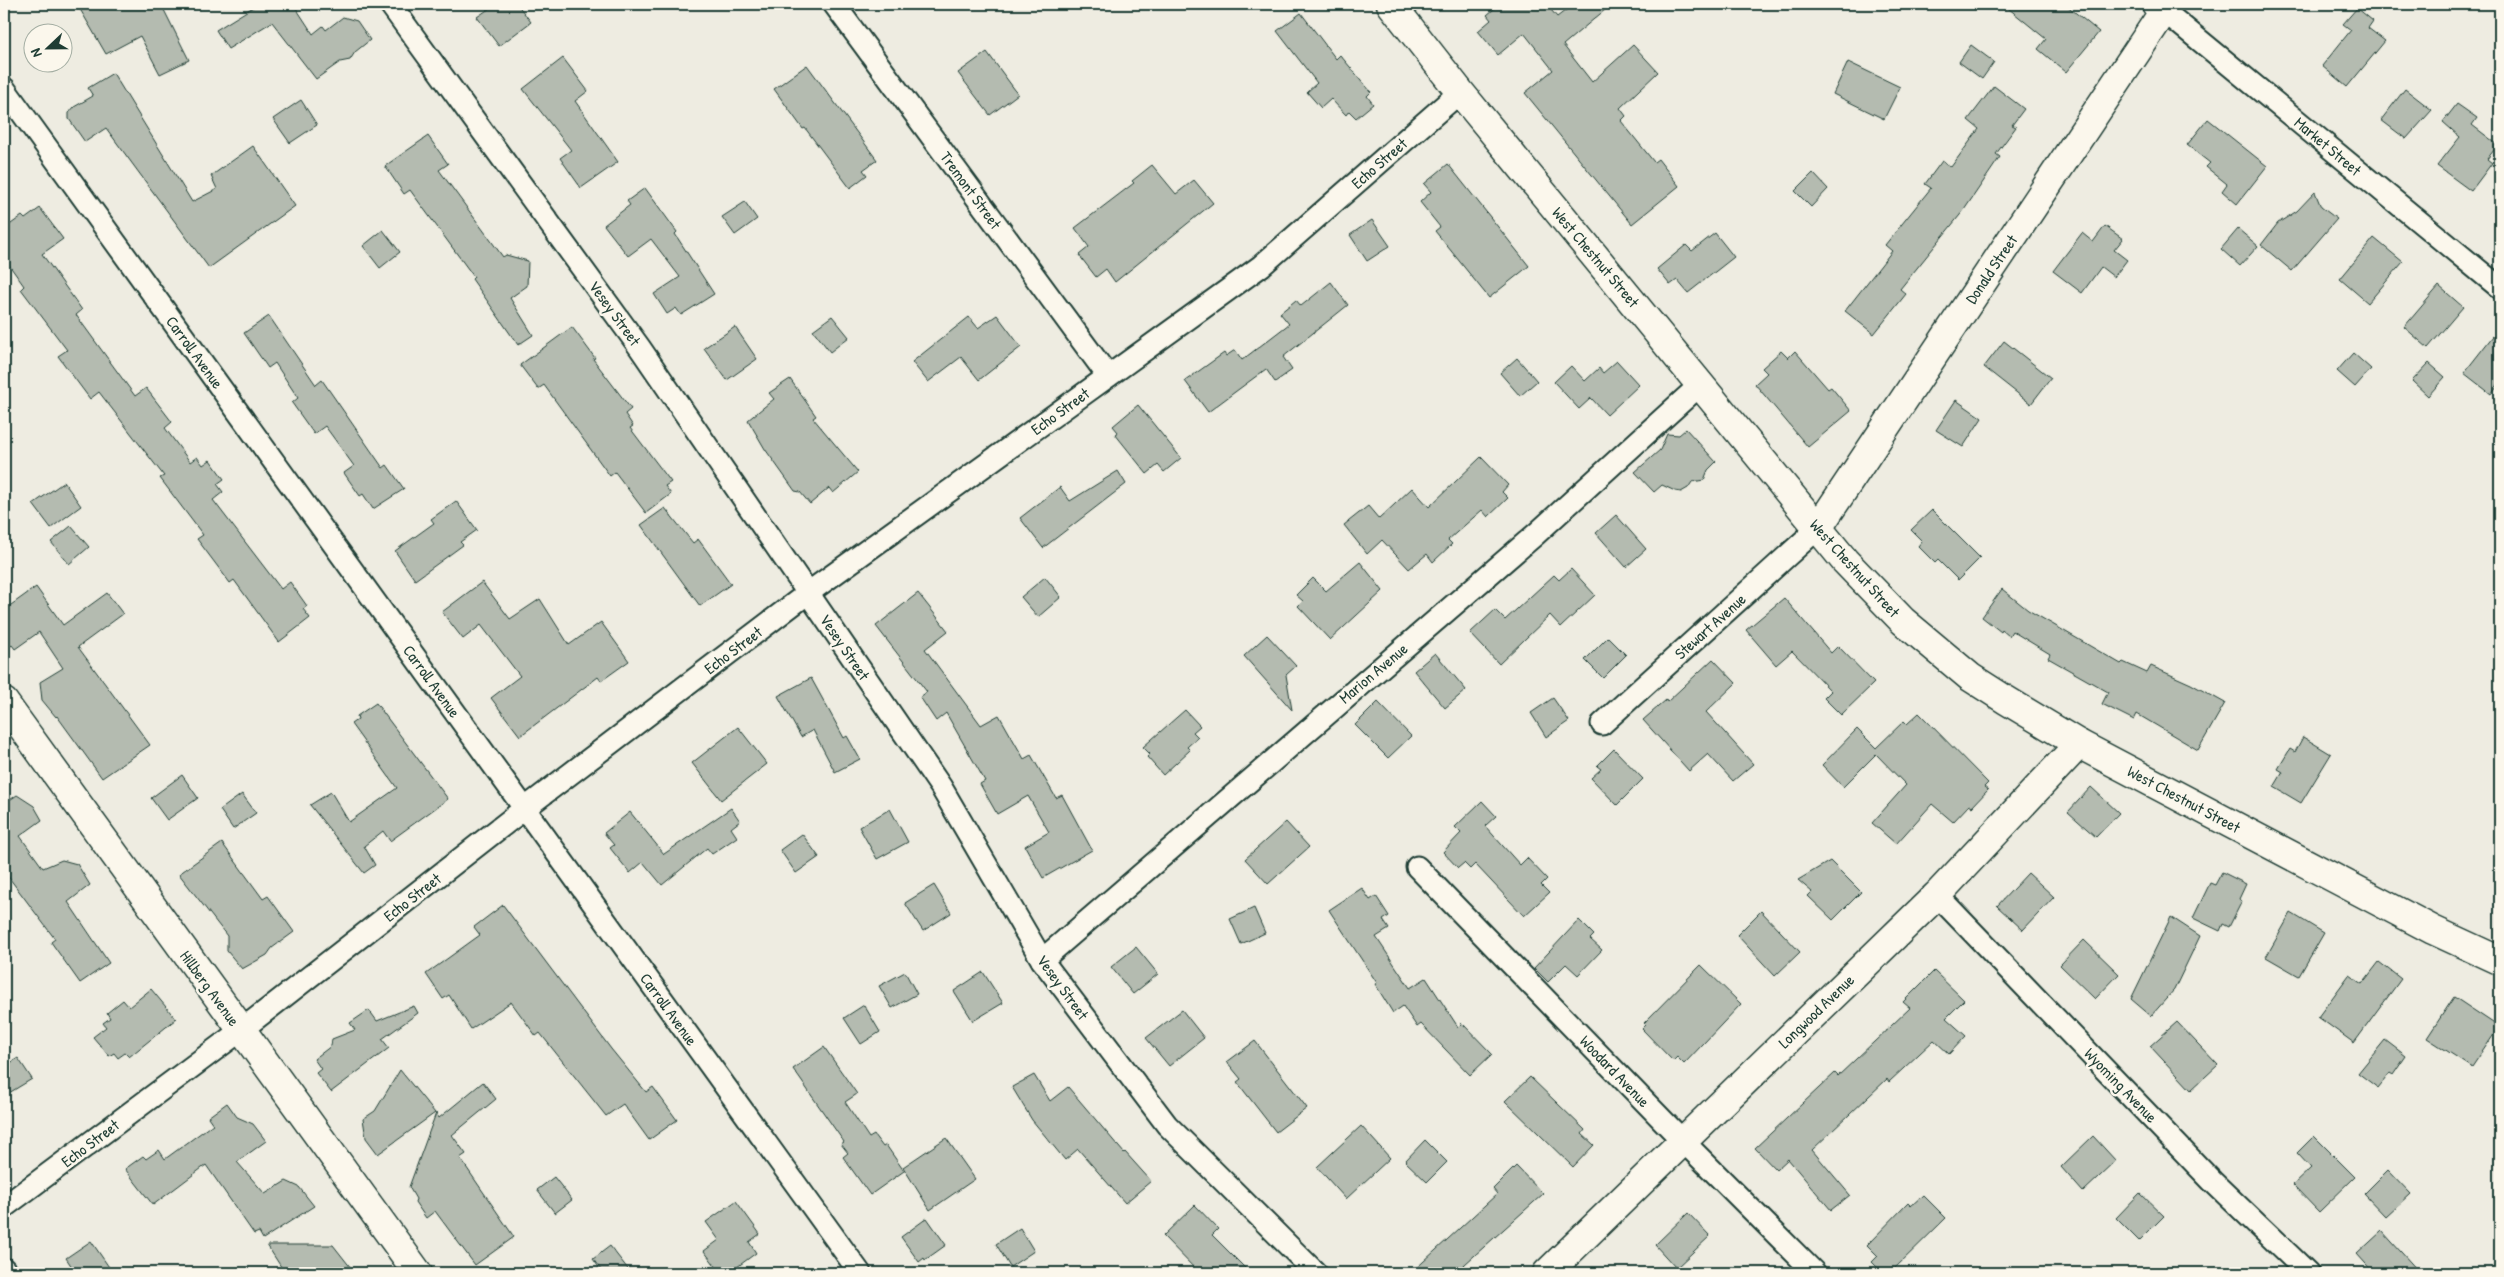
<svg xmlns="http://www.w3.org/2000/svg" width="2504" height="1277" viewBox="0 0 2504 1277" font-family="'Patrick Hand',sans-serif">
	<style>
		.building { fill: #b4bbb0; stroke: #1f3d34 }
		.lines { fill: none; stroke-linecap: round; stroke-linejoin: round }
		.street-casing { stroke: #1f3d34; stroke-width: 25 }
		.secondary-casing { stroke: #1f3d34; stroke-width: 31 }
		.street { stroke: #fbf7ec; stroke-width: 21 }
		.secondary { stroke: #fbf7ec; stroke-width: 28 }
		.labels { text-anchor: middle; stroke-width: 5; stroke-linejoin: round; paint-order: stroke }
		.street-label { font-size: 16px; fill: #1f3d34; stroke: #fbf7ec }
	</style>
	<rect width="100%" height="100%" fill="#eeece1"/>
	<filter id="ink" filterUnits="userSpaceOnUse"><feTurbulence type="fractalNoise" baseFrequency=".02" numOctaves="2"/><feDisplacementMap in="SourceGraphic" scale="10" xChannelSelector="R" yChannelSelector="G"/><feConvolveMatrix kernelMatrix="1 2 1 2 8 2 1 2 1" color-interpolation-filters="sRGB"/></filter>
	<g filter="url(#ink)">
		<g class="building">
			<polygon points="77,4 161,4 189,60 160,74 140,36 106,54"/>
			<polygon points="258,4 303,4 296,8 313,34 323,26 326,30 343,17 357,21 370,40 355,52 350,60 340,62 316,79 272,22 228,49 216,30"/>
			<polygon points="496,4 517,4 531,22 499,46 477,17"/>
			<polygon points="1500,4 1546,4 1557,17 1574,4 1612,4 1563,45 1592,82 1633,45 1658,72 1620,108 1626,116 1621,121 1654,162 1658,159 1679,186 1632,224 1525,93 1553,70 1524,33 1498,55 1478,31 1491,20 1487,15"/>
			<polygon points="2003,4 2065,4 2099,32 2066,72 2038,49 2046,39"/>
			<polygon points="2357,8 2373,21 2368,28 2385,41 2347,87 2322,66 2351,30 2343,24"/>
			<polygon points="1301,13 1336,59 1340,55 1371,92 1367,96 1373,104 1356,118 1349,111 1346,115 1331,99 1321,108 1307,92 1317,83 1277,31"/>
			<polygon points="1971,45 1994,62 1982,79 1959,62"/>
			<polygon points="987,52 1018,94 990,115 958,73"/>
			<polygon points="563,58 588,91 575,101 618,162 581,188 560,158 571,150 523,89"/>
			<polygon points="1848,62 1900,87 1884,119 1833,94"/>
			<polygon points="807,65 877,160 863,170 867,175 850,188 805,128 803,129 774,89"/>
			<polygon points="113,73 192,202 217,189 211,176 253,146 295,206 209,268 106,128 85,142 69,119 69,113 74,107 93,96 88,88"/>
			<polygon points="1994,86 2024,109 2012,125 2016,127 1996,154 2000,157 1964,210 1900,289 1906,294 1874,334 1845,311 1892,251 1885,245 1931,188 1925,184 1942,161 1951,167 1979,129 1968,120"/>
			<polygon points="2405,89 2432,110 2406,139 2381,120"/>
			<polygon points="301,100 317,125 290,143 273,119"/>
			<polygon points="2457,104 2477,118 2472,125 2498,145 2487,159 2492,163 2471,191 2437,166 2460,137 2443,122"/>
			<polygon points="2208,119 2267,166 2237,204 2222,191 2227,184 2206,167 2210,163 2187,145"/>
			<polygon points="428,136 448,164 439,170 503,257 506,255 528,261 527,286 510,298 533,335 518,345 472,279 474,277 410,190 404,194 385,166"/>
			<polygon points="1448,164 1529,266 1489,298 1435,231 1440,227 1420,202 1431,192 1424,184"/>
			<polygon points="1152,165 1176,194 1194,180 1213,203 1115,282 1106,269 1096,277 1079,255 1089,247 1075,228 1134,183 1132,181"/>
			<polygon points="1813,173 1828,189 1811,207 1795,191"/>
			<polygon points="645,188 677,232 675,234 714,294 681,315 676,308 667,314 654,294 680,277 651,239 628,256 604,225 630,205 627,201"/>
			<polygon points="2315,192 2321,207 2337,219 2292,271 2261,245 2278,223 2297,211"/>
			<polygon points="745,202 757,219 735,235 722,217"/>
			<polygon points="40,208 63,239 42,254 82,310 76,315 135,396 146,388 172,422 165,428 190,462 197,457 203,465 210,460 224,479 217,484 223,492 213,500 281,589 290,582 307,606 303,609 310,618 279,642 234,580 230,583 197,539 203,535 160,478 164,476 99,392 90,399 58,356 67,350 21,289 24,286 4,258 4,229 22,216 25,219"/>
			<polygon points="1372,220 1390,246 1367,261 1350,235"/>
			<polygon points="2105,226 2123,239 2114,250 2127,260 2114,277 2101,267 2082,293 2053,271 2082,233 2093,242"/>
			<polygon points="2238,229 2258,246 2240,266 2221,249"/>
			<polygon points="383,230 400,252 380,268 363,246"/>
			<polygon points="1715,233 1734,257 1688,293 1677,280 1670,285 1657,269 1686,245 1692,251"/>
			<polygon points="2374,238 2403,262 2368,303 2340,279"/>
			<polygon points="1331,282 1348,305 1283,357 1292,370 1275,382 1266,369 1208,412 1185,381 1224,353 1226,356 1235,350 1242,360 1289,324 1280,313 1296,300 1301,306"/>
			<polygon points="2439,286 2463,307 2428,348 2404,327"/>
			<polygon points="997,315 1021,347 979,380 961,357 928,382 912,362 969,317 978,328"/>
			<polygon points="269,316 316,385 322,380 383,468 387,465 404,489 373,509 363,494 360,496 344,473 354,466 325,426 314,434 292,403 298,398 275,363 268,368 244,333"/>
			<polygon points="832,316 849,337 830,352 813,330"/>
			<polygon points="572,327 595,358 593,359 631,409 625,414 633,426 630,428 671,482 665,486 671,494 646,513 615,472 610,476 544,385 538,389 520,365"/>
			<polygon points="735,327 757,359 727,380 704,348"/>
			<polygon points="2500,327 2500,382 2491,394 2464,373"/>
			<polygon points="2004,341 2051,378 2031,404 1984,367"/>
			<polygon points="1781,351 1788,358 1795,351 1828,389 1831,387 1851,411 1808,447 1755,384 1767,373 1762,368"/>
			<polygon points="2353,353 2371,369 2355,387 2337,371"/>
			<polygon points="1517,358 1537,381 1520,396 1500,373"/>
			<polygon points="1617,361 1639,385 1607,415 1591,398 1579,409 1554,382 1571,366 1585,381 1599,368 1603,373"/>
			<polygon points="2429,363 2445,377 2428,396 2412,381"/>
			<polygon points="790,379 816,416 813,418 858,472 833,493 829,488 810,504 800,492 795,491 765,449 748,420 774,399 769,393"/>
			<polygon points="1956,400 1982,418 1963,447 1936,430"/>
			<polygon points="1138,405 1181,458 1164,472 1158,465 1147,474 1115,434 1118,432 1113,426"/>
			<polygon points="1686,429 1716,462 1708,470 1704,480 1692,482 1688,488 1681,492 1675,491 1662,485 1654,492 1635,472 1660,450 1667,434 1679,435"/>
			<polygon points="1481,457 1508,485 1502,492 1508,498 1488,517 1482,510 1448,540 1452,544 1433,562 1427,554 1409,569 1382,540 1367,554 1344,525 1368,506 1379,519 1412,488 1429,507"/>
			<polygon points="1118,471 1126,484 1043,548 1020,518 1060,487 1070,501"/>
			<polygon points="64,482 81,506 51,528 33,504"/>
			<polygon points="456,501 477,530 460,542 463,545 415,580 395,551 434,523 431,519"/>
			<polygon points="665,508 693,543 698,539 731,584 700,606 641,525"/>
			<polygon points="1932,510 1980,558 1958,580 1938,560 1935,563 1918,546 1922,541 1911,530"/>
			<polygon points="1616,515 1646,549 1626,567 1596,533"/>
			<polygon points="71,526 89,547 69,564 51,542"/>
			<polygon points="1360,562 1383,591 1330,640 1298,606 1303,601 1296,595 1313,578 1326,591"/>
			<polygon points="1571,569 1595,595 1561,627 1550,615 1499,664 1470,633 1495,610 1505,620 1554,575 1559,580"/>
			<polygon points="1045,577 1061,597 1038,617 1021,597"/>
			<polygon points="482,582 510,619 540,599 569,645 601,622 629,661 601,681 598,677 520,736 491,698 520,676 481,625 463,639 442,612"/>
			<polygon points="36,587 63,625 107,593 123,614 78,647 150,745 102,778 57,716 56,717 42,700 40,682 63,668 39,632 15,649 12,645 4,651 4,610"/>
			<polygon points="2002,589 2028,610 2121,664 2123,662 2147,673 2151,666 2191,684 2225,703 2198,750 2137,714 2134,720 2102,704 2108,692 2048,658 2050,654 2012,631 2009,636 2002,630 2001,632 1982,617"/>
			<polygon points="918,593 948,631 925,649 981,725 999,715 1024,759 1031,755 1056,798 1062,795 1092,850 1043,878 1025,846 1049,832 1028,796 997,814 980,784 985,781 946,713 936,721 920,697 927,692 876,626"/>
			<polygon points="1784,598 1831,653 1838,646 1874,683 1841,715 1824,698 1831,691 1792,651 1776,665 1746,630"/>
			<polygon points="1267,635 1296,666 1286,675 1292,710 1244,656"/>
			<polygon points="1608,637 1626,655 1603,678 1585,660"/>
			<polygon points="1435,653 1466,690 1445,708 1414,671"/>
			<polygon points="1713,659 1736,683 1706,712 1753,764 1733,781 1708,754 1689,771 1643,720 1666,700 1667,702"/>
			<polygon points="811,678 844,738 847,736 860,759 835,772 813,730 801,737 778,696"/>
			<polygon points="1553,698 1569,721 1546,737 1531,713"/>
			<polygon points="1378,702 1411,736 1388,758 1355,725"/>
			<polygon points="376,703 448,799 390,841 383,831 364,846 375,865 364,873 310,805 331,792 349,822 397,788 351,724 358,719 357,716"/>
			<polygon points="1185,710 1200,726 1193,732 1198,737 1187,747 1190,750 1163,775 1147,757 1150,754 1143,747"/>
			<polygon points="1919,713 1988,783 1984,787 1988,790 1972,807 1969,805 1953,822 1932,804 1896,844 1872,823 1906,785 1876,754 1843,787 1822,765 1857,729 1876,748 1904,721 1907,724"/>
			<polygon points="738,727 767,764 721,800 692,763"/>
			<polygon points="2303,737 2331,754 2301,803 2274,787 2283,772 2278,769 2290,749 2295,752"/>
			<polygon points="1614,749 1643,779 1617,805 1591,778 1601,769 1597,766"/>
			<polygon points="182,775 198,798 167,820 151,798"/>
			<polygon points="2091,787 2119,813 2096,837 2068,812"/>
			<polygon points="242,794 256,813 233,829 220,810"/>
			<polygon points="17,795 34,806 42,820 20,836 43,868 62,860 77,864 90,885 68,902 109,963 80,983 51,942 55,939 4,871 4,804"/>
			<polygon points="1482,801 1496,816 1485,826 1520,865 1527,858 1547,879 1541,885 1549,893 1524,916 1475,864 1470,869 1464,863 1458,868 1443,852 1461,833 1455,827"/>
			<polygon points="731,808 740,821 731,828 737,837 712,854 707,848 662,885 643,862 630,873 610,848 614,845 604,833 630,812 664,854"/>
			<polygon points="890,809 908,842 877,859 859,827"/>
			<polygon points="1286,822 1309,847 1268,884 1245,859"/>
			<polygon points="802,834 819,857 796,873 780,850"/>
			<polygon points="222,843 263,899 268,896 294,932 272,948 267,955 242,969 227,951 227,936 179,874"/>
			<polygon points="1830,861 1861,892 1833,920 1808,896 1812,892 1798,880"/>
			<polygon points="2222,872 2246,884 2239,899 2242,901 2229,927 2223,924 2220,931 2193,918 2210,883 2215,885"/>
			<polygon points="2028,873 2054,897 2023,930 1997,906"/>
			<polygon points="934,885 951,913 923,931 905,903"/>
			<polygon points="1362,888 1370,900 1376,896 1389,916 1383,920 1389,929 1376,937 1410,988 1426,978 1458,1027 1462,1023 1492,1054 1470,1075 1421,1024 1417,1027 1403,1006 1393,1013 1375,984 1377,983 1329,910"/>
			<polygon points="503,905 611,1049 646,1092 653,1087 677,1120 649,1140 623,1104 606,1116 540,1033 536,1036 511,1002 471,1029 449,995 443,999 426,974 480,935 474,927"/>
			<polygon points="1254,908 1265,933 1241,944 1230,919"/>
			<polygon points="1761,911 1800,952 1775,976 1737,935"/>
			<polygon points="2291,913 2324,933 2299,976 2266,957"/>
			<polygon points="2171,917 2200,936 2174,990 2151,1016 2131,999"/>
			<polygon points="1579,920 1594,935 1590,939 1602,950 1578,975 1566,964 1548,982 1534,968"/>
			<polygon points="2084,940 2119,974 2095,999 2060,965"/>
			<polygon points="1136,947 1158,974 1133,994 1111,967"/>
			<polygon points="2379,962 2401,979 2354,1043 2318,1017 2349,975 2362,984"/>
			<polygon points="1701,965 1741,1004 1684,1064 1677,1057 1673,1061 1642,1029 1646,1025 1644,1023"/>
			<polygon points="1934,971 1964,1000 1946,1018 1966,1036 1949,1054 1934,1040 1889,1082 1887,1079 1812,1150 1850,1195 1831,1210 1788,1159 1776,1170 1755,1148 1835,1073 1838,1076 1910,1008 1903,1002"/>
			<polygon points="905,972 917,994 892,1008 879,986"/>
			<polygon points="983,972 1003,1003 973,1021 954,991"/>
			<polygon points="151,989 176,1019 129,1057 125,1053 118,1058 114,1053 109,1056 93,1037 106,1027 103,1023 110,1018 107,1013 123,1000 129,1007"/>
			<polygon points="2454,997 2499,1027 2472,1067 2427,1038"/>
			<polygon points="864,1005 880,1032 861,1044 844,1018"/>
			<polygon points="414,1006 418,1013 382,1039 389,1048 331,1092 316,1073 321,1069 314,1059 331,1046 332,1039 355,1030 350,1023 369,1010 377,1021"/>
			<polygon points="1182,1010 1204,1038 1169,1066 1146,1038"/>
			<polygon points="2177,1022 2218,1065 2191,1090 2150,1046"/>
			<polygon points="2385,1040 2406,1056 2393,1075 2390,1073 2378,1088 2358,1073"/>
			<polygon points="1255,1041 1307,1108 1276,1132 1237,1082 1241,1079 1227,1062"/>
			<polygon points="824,1047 857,1094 845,1102 869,1138 874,1135 883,1147 886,1145 904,1171 870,1195 843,1157 848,1153 841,1144 844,1142 793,1069"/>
			<polygon points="18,1058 32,1079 4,1096 4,1067"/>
			<polygon points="400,1070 435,1113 378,1154 366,1138 363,1119 375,1111"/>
			<polygon points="1034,1075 1050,1101 1068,1087 1124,1153 1125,1152 1151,1181 1125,1203 1078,1149 1065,1160 1032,1120 1012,1087"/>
			<polygon points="1530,1077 1585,1130 1582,1134 1594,1145 1573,1167 1505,1101"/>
			<polygon points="483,1082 496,1099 452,1135 466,1154 460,1158 514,1237 475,1265 435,1211 426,1218 415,1202 416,1199 409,1187 436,1113 439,1118"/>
			<polygon points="227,1103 237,1117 253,1124 266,1141 237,1162 265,1194 286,1181 299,1187 314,1206 263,1239 259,1232 254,1234 206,1165 153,1205 125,1169 143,1156 146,1159 159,1150 165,1159 213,1124 208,1117"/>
			<polygon points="1361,1126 1390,1158 1346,1199 1317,1167"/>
			<polygon points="2093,1136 2116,1161 2083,1192 2061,1167"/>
			<polygon points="2314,1136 2355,1177 2319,1212 2293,1185 2311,1168 2297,1153"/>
			<polygon points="946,1138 975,1179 930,1210 903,1167"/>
			<polygon points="1425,1140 1447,1162 1427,1182 1405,1161"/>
			<polygon points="1516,1166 1543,1194 1455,1273 1411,1273 1497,1194 1493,1189"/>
			<polygon points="2388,1170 2411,1194 2386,1217 2364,1194"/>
			<polygon points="554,1177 572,1200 555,1213 537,1190"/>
			<polygon points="2140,1193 2164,1216 2139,1241 2116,1218"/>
			<polygon points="1923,1195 1946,1218 1890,1273 1883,1273 1872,1262 1878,1256 1867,1245 1908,1203 1911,1206"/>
			<polygon points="736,1201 760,1234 749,1242 756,1253 729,1273 721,1273 704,1251 719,1240 706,1222"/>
			<polygon points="1195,1205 1218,1229 1212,1235 1250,1273 1199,1273 1163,1236"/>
			<polygon points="1688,1213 1710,1236 1676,1268 1655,1245"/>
			<polygon points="927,1218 946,1245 925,1260 924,1258 919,1262 901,1237"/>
			<polygon points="1020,1228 1034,1251 1010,1267 996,1244"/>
			<polygon points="2382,1231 2420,1273 2374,1273 2357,1254"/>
			<polygon points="91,1241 113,1273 76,1273 66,1258"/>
			<polygon points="267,1245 333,1245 355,1273 285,1273"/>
			<polygon points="610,1246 631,1273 603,1273 593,1259"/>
		</g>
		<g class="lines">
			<g class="street-casing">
				<g id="street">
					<polyline points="390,4 640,348 941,787 1042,960 1167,1125 1316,1273"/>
					<polyline points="834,4 1108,376"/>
					<polyline points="2164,11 2500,288"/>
					<polyline points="4,88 860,1273"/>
					<polyline points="1602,724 1818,528"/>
					<polyline points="1417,867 1682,1140 1815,1273"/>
					<polyline points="1937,895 2212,1181 2308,1273"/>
					<polyline points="1042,960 1536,534 1701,384"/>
					<polyline points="4,1207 240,1031 524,809 808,593 1261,266 1460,92"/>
					<polyline points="4,1269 7,1273"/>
				</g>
			</g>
			<g class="secondary-casing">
				<g id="secondary">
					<polyline points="1391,4 1460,92 1845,561 1903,621 1970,677 2006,700 2079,744 2433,930 2500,961"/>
					<polyline points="1818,528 2164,11 2156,4"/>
					<polyline points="4,702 418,1273"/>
					<polyline points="1547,1273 1937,895 2079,744"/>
				</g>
			</g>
			<use href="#street" class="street"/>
			<use href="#secondary" class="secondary"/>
		</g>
	</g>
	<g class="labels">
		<g class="street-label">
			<text transform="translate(2328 146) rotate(40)" y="6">Market Street</text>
			<text transform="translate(1379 163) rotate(-41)" y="6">Echo Street</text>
			<text transform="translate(971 190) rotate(54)" y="6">Tremont Street</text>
			<text transform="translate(1596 257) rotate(50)" y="6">West Chestnut Street</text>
			<text transform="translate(1991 269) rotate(-56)" y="6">Donald Street</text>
			<text transform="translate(615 313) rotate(54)" y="6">Vesey Street</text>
			<text transform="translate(195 352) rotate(54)" y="6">Carroll Avenue</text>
			<text transform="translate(1060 411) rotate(-36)" y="6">Echo Street</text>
			<text transform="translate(1855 568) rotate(48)" y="6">West Chestnut Street</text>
			<text transform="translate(1710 626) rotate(-42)" y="6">Stewart Avenue</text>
			<text transform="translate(845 647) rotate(56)" y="6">Vesey Street</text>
			<text transform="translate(733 650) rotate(-37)" y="6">Echo Street</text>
			<text transform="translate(1373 673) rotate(-40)" y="6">Marion Avenue</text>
			<text transform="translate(432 681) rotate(54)" y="6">Carroll Avenue</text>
			<text transform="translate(2184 799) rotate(28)" y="6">West Chestnut Street</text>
			<text transform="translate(412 897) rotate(-38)" y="6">Echo Street</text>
			<text transform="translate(1063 987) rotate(54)" y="6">Vesey Street</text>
			<text transform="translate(210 988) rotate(54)" y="6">Hillberg Avenue</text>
			<text transform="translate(669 1009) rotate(54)" y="6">Carroll Avenue</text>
			<text transform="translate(1816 1011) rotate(-44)" y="6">Longwood Avenue</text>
			<text transform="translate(1615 1071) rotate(46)" y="6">Woodard Avenue</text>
			<text transform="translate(2121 1085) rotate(46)" y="6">Wyoming Avenue</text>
			<text transform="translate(90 1143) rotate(-37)" y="6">Echo Street</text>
		</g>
	</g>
	<rect width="2504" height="1277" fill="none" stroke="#fbf7ec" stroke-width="20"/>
	<rect x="10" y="10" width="2484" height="1257" fill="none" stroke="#1f3d34" stroke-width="2" filter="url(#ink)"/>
	<g transform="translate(48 48) rotate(248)"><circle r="24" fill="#fbf7ec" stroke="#a3ada2"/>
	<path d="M0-4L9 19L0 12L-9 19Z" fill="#1f3d34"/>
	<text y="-8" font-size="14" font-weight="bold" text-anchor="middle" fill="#1f3d34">N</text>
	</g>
</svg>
